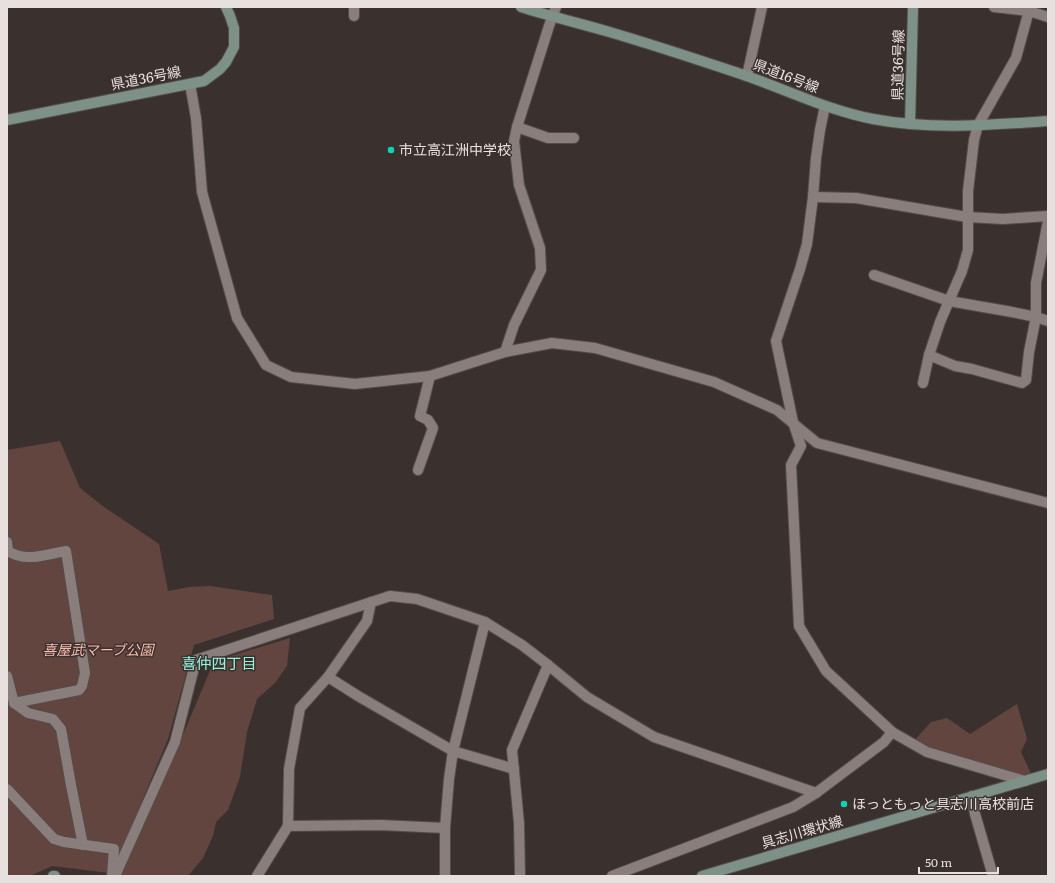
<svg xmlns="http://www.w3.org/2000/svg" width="1055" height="883" viewBox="0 0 1055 883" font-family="Literata,'Noto Sans JP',serif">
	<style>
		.green { fill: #63453f }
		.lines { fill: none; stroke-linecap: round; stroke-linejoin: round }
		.street-casing { stroke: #544d4b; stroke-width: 12 }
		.secondary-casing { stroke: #544d4b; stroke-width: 12 }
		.street { stroke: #897e7c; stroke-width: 10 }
		.secondary { stroke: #7d9189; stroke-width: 10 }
		.poi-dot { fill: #10d5b4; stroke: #3a312f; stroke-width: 1.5 }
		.labels { text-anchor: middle; stroke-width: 3; stroke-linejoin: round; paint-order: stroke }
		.street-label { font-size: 14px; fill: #e7e0df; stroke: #3a312f }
		.poi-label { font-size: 14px; fill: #e7e0df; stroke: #3a312f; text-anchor: start }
		.park-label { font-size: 14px; font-style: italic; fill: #fdbaac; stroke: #3a312f }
		.neighbourhood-label { font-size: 15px; fill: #92f5dc; stroke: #3a312f }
	</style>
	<rect width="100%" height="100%" fill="#3a312f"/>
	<g class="green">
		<polygon points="60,441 80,488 104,507 159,544 168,591 189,587 210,586 272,595 274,619 194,645 168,739 118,858 110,873 52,866 30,876 7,876 7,450"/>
		<polygon points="290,638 287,666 275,683 257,699 247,732 240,777 228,810 216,822 213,836 203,858 188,876 120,876 180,742 214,661"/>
		<polygon points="1017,704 1027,739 1021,752 1033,778 912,743 931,722 947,718 970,734"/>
	</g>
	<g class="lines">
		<g class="street-casing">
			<g id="street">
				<polyline points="354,7 354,16"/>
				<polyline points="994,7 1029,11 1048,17"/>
				<polyline points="747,76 762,7"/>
				<polyline points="190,84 196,118 202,192 237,318 266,365 291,377 355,384 430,376 505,352 552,343 595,348 714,382 777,410 817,443 1048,503"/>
				<polyline points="825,106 820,130 816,158 813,197 807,244 800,269 776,341 793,422 801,446 791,465 799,626 826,671 892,732 927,752 1025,781"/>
				<polyline points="517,127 548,138 574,138"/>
				<polyline points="813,197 856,198 967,217 1003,219 1048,216"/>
				<polyline points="874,275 949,301 1012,312 1036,317 1048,321"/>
				<polyline points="505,352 514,325 541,270 540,248 519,185 514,141 517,127 549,26 556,7"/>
				<polyline points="929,355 955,366 972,369 1022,383 1026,380 1029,352 1036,317 1036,283 1048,221"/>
				<polyline points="923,383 929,355 940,322 949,301 962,271 968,250 968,191 974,140 978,125 1016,58 1030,7"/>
				<polyline points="418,470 433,428 428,420 420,416 430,376"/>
				<path d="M 7,542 L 8,551 C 26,563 47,554 66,551 L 85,673 L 82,686 L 79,690 L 14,703"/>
				<polyline points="7,676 14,703 28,713 53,719 61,729 71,785 83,845"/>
				<polyline points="328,677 358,696 453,751 514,769"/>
				<polyline points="7,789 54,839 64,842 114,849 112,876"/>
				<polyline points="972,796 975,814 993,876"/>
				<polyline points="288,826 380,825 445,828"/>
				<polyline points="115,876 175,742 196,660 390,596 417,599 485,622 522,645 548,665 587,697 654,737 816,793"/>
				<polyline points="257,876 288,826 289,769 300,708 328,677 367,621 371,602"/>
				<polyline points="445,876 445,828 449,779 453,751 485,622"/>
				<polyline points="520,876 519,823 512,750 548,665"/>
				<polyline points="612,876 793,807 816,793 884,742 892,732"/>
			</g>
		</g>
		<g class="secondary-casing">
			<g id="secondary">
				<path d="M 521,7 C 549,16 578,23 606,31 C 651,44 696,59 741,74 C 785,89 827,110 873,119 C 931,130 990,125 1048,121"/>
				<polyline points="7,120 204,81 220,69 226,62 234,47 234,28 230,16 226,7"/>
				<polyline points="910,124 913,7"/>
				<polyline points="53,876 55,876"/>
				<polyline points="702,876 1048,774"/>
			</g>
		</g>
		<use href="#street" class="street"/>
		<use href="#secondary" class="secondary"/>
	</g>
	<g class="poi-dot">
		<circle cx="391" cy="150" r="4"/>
		<circle cx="844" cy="804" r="4"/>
	</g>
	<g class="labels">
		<g class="street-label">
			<text transform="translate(898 65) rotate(-89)" y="5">県道36号線</text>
			<text transform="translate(786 76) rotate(21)" y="5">県道16号線</text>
			<text transform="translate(146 78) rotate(-11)" y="5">県道36号線</text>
			<text transform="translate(802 832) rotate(-16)" y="5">具志川環状線</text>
		</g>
		<g class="poi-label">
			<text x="399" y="155">市立高江洲中学校</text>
			<text x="852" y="809">ほっともっと具志川高校前店</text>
		</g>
		<g class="park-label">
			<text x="98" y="655">喜屋武マーブ公園</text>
		</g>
		<g class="neighbourhood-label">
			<text x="219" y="669">喜仲四丁目</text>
		</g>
	</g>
	<rect width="1055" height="883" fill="none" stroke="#e7e0df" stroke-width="16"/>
	<path d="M919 867v6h79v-6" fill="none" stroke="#e7e0df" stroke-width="2"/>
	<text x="925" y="867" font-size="12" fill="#e7e0df" stroke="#3a312f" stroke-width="3" paint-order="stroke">50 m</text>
</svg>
